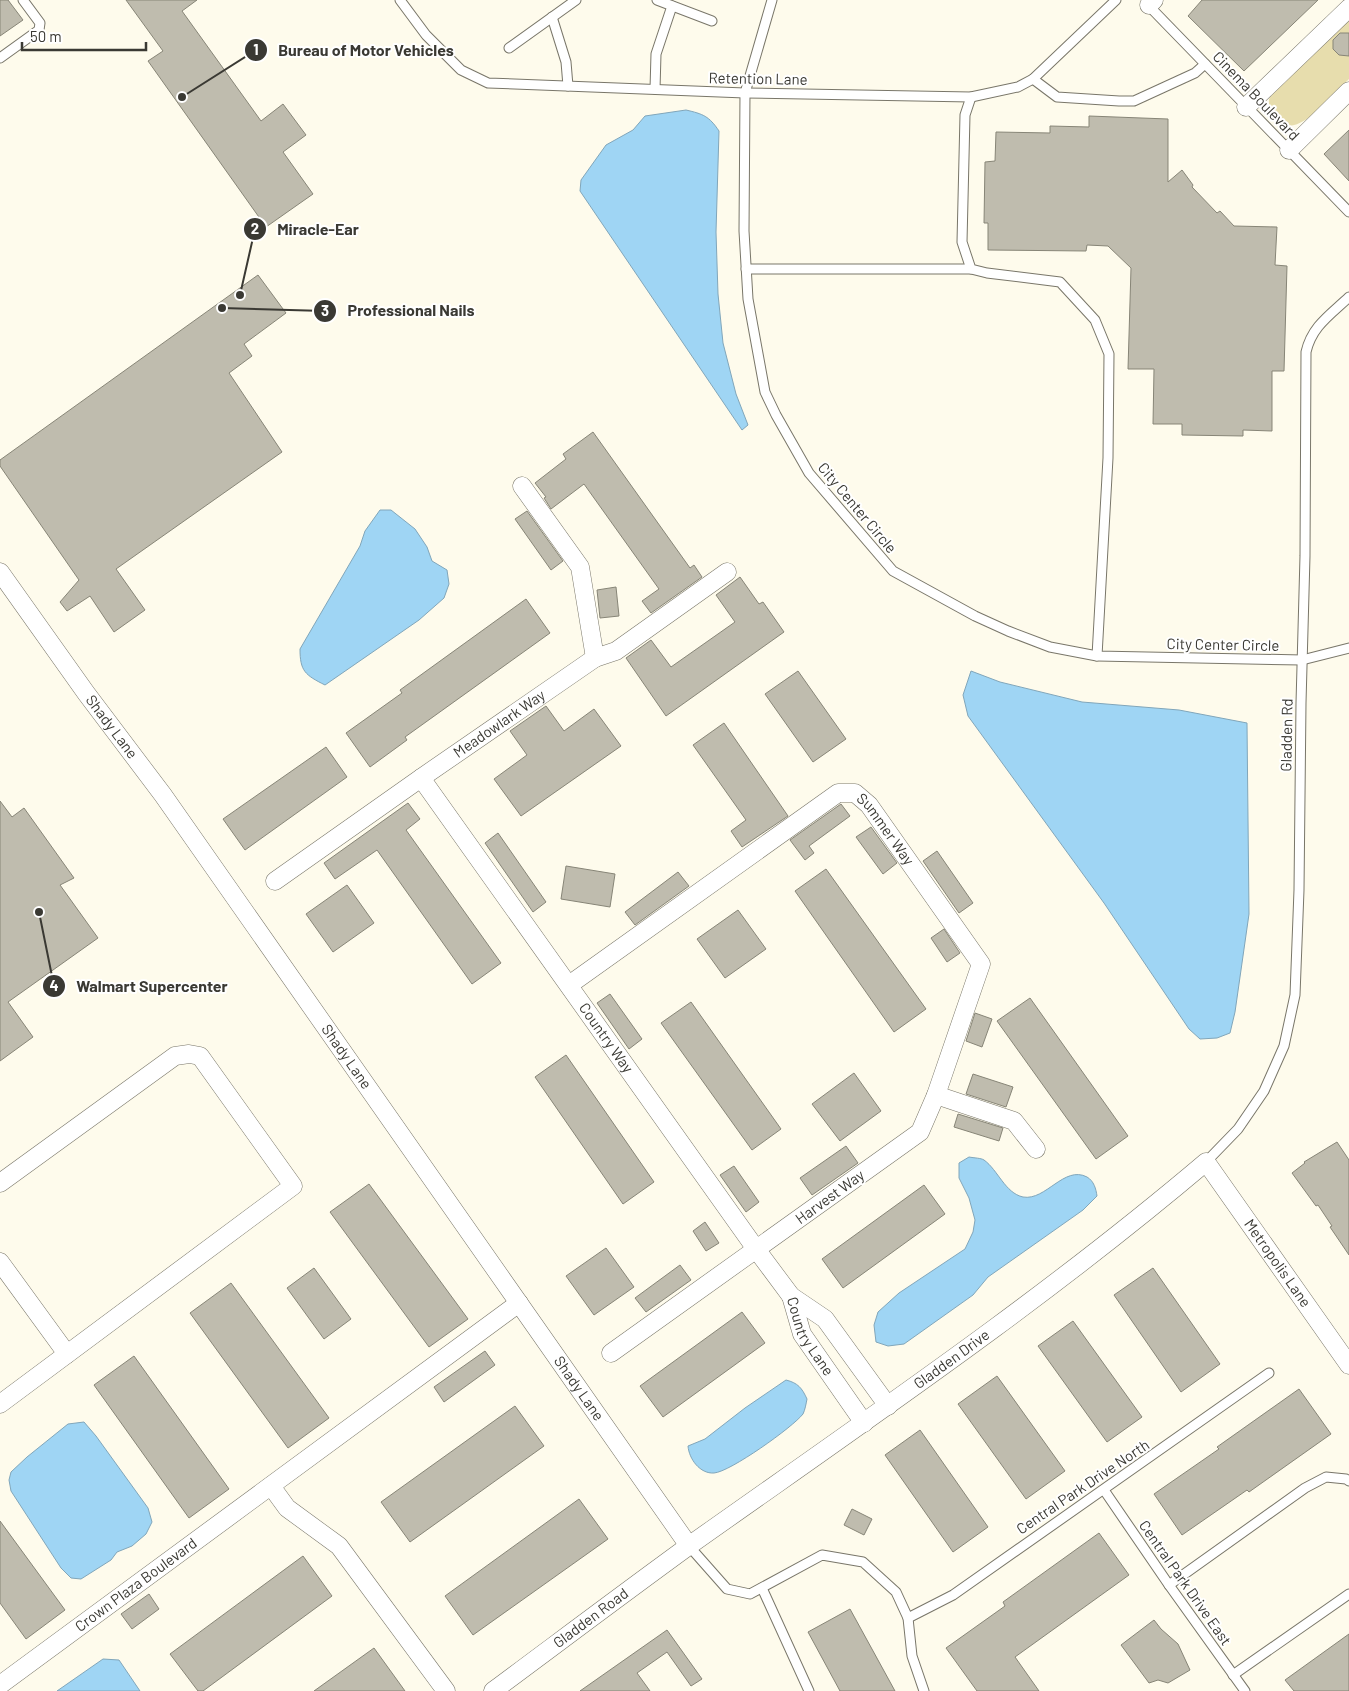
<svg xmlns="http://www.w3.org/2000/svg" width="1349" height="1691" viewBox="0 0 1349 1691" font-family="Barlow,sans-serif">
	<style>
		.green { fill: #e7ddad }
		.water { fill: #9fd5f4; stroke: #81a6ba }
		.building { fill: #bfbcae; stroke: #878577 }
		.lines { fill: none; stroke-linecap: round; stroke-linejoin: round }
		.lane-casing { stroke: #797669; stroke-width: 11 }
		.street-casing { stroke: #797669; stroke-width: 19 }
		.lane { stroke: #fff; stroke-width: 9 }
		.street { stroke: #fff; stroke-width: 18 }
		.labels { text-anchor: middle; stroke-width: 4; stroke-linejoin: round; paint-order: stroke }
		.street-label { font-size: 15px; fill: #3a3933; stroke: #fff }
		.leader { fill: none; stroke: #3a3933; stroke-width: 2 }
		.callout-dot { fill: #3a3933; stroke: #fff; stroke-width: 2 }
		.mark-label { font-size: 15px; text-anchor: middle; font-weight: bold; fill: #fff }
		.callout-label { font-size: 16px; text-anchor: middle; font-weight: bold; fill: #3a3933; stroke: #fff; stroke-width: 4; stroke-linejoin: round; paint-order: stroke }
	</style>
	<rect width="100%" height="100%" fill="#fefbec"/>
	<path class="green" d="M 1349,18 L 1349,79 C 1337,91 1301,135 1283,124 C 1278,121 1273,115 1269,110 L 1269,99 L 1279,84 Z"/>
	<g class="water">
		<path d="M 686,110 C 703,114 709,116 719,131 L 716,232 L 718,294 L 723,343 L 736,394 L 748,425 L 742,430 L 580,191 L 581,180 L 606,145 L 633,130 L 645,116 Z"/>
		<path d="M 380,510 L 391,510 L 415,529 L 427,547 L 432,561 L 447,570 L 449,584 L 444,598 L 419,620 L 325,685 C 305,675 300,671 300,649 L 360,546 L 365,531 Z"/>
		<polygon points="971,671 1000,682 1082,702 1179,710 1247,723 1249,914 1235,1012 1230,1033 1217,1038 1200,1039 1189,1029 1104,903 968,716 963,695"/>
		<path d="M 969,1157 C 974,1158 981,1158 984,1160 C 998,1170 1005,1193 1023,1197 C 1046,1201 1064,1165 1087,1177 C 1094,1181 1096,1189 1097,1196 L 1083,1210 L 988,1277 L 973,1295 L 904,1344 L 888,1346 L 876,1342 L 874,1325 L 878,1312 L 899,1293 L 965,1249 L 973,1232 L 975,1220 L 969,1198 L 959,1178 L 959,1163 Z"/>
		<path d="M 786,1380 C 798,1383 802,1388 807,1399 C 806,1404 805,1410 803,1414 C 793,1427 730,1472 714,1473 C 700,1474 689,1459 688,1446 L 705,1439 L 745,1408 Z"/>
		<polygon points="84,1422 96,1436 148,1508 152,1522 146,1534 132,1546 117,1552 111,1560 81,1579 71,1578 61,1568 11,1491 9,1480 11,1472 27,1457 68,1424"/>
		<polygon points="103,1659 119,1660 140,1691 57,1691"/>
	</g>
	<g class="building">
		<polygon points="0,0 8,0 23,20 0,36"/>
		<polygon points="126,0 197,0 182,11 261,121 283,104 306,135 283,152 313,194 266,227 148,61 163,51"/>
		<polygon points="1202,0 1318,0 1244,71 1188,16"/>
		<polygon points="1340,33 1349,33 1349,56 1339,55 1333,49 1333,40"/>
		<polygon points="1089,116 1168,119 1168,182 1182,170 1193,185 1192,187 1217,213 1220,211 1234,226 1277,227 1275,265 1287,266 1284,371 1272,371 1272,431 1243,430 1243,436 1182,435 1182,424 1153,424 1154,369 1128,369 1131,268 1108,246 1087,245 1086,251 988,250 988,223 984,223 985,162 995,161 996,132 1050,133 1050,126 1089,127"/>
		<polygon points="1349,130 1349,181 1324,154"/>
		<polygon points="258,275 286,313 244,344 252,356 229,373 282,452 116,569 145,610 114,632 90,596 67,611 60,602 79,580 0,466 0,460"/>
		<polygon points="593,432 690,568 694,565 702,577 651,613 642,601 659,589 584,484 551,509 544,498 546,497 535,483 566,459 563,454"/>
		<polygon points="527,511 563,561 551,570 515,519"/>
		<polygon points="740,577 759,604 763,602 784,632 666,716 626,658 651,640 671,667 735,622 716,595"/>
		<polygon points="616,587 619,616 600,618 597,590"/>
		<polygon points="526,599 550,633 405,737 407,740 370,767 346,733 402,693 400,690"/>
		<polygon points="798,671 846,739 813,762 765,694"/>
		<polygon points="546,706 564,731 594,709 621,746 521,816 494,779 527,755 510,731"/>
		<polygon points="724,723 788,816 742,847 731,831 746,820 693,745"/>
		<polygon points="326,747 347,777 245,850 223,819"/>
		<polygon points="0,801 12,817 24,808 74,878 60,885 98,938 8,1002 33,1037 0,1061"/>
		<polygon points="408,803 420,819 406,830 501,963 472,984 377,850 335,879 324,863"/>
		<polygon points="841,804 850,816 809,846 814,853 805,860 790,840"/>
		<polygon points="871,827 897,863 883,874 856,837"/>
		<polygon points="498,833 546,902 533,912 485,843"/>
		<polygon points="937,851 973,903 959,913 923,861"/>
		<polygon points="566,866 615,874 610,907 561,899"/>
		<polygon points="826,869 926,1009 894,1032 795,891"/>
		<polygon points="678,872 689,886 635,925 625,912"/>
		<polygon points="347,885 374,923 333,952 306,914"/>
		<polygon points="738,910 766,949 725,978 697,939"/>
		<polygon points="944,929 960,953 947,962 931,938"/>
		<polygon points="610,994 642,1039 629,1049 597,1003"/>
		<polygon points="1030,998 1128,1136 1096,1159 997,1021"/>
		<polygon points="691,1002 781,1129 752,1150 661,1023"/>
		<polygon points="975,1013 992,1019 982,1047 966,1041"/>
		<polygon points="566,1055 654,1182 623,1204 535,1077"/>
		<polygon points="854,1073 881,1111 840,1141 812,1104"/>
		<polygon points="973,1074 1013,1087 1006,1107 966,1094"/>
		<polygon points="958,1114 1003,1128 999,1141 954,1127"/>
		<polygon points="1337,1142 1349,1160 1349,1255 1330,1227 1332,1226 1318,1205 1316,1206 1292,1173 1305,1163 1304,1162"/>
		<polygon points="846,1146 858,1163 812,1195 800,1178"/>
		<polygon points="734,1166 759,1202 746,1212 720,1175"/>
		<polygon points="369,1184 468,1319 429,1347 330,1212"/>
		<polygon points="924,1185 945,1214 843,1288 822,1259"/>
		<polygon points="705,1222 719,1243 706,1251 693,1231"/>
		<polygon points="606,1248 634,1287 594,1315 566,1276"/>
		<polygon points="680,1265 691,1280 646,1312 635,1298"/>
		<polygon points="314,1268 351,1319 324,1339 287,1288"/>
		<polygon points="1153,1268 1220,1364 1181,1392 1114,1295"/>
		<polygon points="231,1283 329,1418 288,1448 190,1313"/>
		<polygon points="742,1312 765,1343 663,1417 640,1386"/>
		<polygon points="1073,1321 1142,1417 1107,1442 1038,1346"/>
		<polygon points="485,1351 495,1365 444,1402 434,1387"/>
		<polygon points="134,1356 229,1489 189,1518 94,1385"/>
		<polygon points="997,1376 1065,1471 1026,1499 958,1404"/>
		<polygon points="1299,1389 1331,1434 1249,1492 1247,1490 1182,1535 1154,1494 1219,1449 1217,1447"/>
		<polygon points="515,1406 544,1446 410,1542 381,1502"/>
		<polygon points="920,1430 988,1527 953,1552 885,1455"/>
		<polygon points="579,1499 608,1539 473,1635 445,1596"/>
		<polygon points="852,1509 872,1519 864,1535 844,1525"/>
		<polygon points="0,1521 65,1610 26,1639 0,1603"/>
		<polygon points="1099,1533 1129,1575 1015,1657 1039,1691 977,1691 946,1648 1005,1606 1003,1602"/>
		<polygon points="303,1556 332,1596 203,1691 198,1691 170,1654"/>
		<polygon points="149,1594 159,1609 132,1629 121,1614"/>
		<polygon points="850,1609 895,1691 840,1691 808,1632"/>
		<polygon points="1154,1620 1161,1629 1178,1644 1190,1670 1168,1683 1158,1680 1149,1683 1121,1645"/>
		<polygon points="667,1630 702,1679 691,1686 667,1652 637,1673 650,1691 580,1691"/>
		<polygon points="1349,1634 1349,1691 1294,1691 1285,1680"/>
		<polygon points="374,1648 405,1691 314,1691"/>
	</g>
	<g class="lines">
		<g class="lane-casing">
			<g id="lane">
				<polyline points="400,0 426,35 461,70 488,83 745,93 971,97 1018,87 1033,79 1116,0"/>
				<polyline points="657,0 712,21"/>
				<polyline points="772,0 745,93 744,231 748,299 765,392 776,415 809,473 893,571 975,616 1008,631 1050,647 1097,656 1302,660 1349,648"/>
				<polyline points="1147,4 1349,212"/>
				<polyline points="552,17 566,62 568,86"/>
				<polyline points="509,48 576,0"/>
				<polyline points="0,58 39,30 40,23 23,0"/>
				<polyline points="1033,79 1057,97 1119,101 1134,101 1195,73 1205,64"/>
				<polyline points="655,89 656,54 672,6"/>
				<polyline points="971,97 965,115 962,242 971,269 987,273 1060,282 1095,320 1109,354 1108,458 1097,656"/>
				<polyline points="746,269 971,269"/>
				<path d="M 1206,1162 L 1238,1129 L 1264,1091 L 1284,1046 L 1295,995 L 1299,890 L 1301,703 L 1305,556 L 1306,352 C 1312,326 1330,315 1349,297"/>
				<polyline points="1104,1490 1169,1585 1245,1691"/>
				<polyline points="689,1546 727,1589 750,1594 822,1555 863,1562 896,1592 908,1618 912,1656 924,1691"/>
				<polyline points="1169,1585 1305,1488 1326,1477 1346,1479 1349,1481"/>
				<polyline points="762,1588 809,1691"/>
				<polyline points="908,1618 953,1595 1269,1373"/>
				<polyline points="1233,1675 1349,1594"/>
			</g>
		</g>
		<g class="street-casing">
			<g id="street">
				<polyline points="1149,5 1154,0"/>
				<polyline points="1246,107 1349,8"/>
				<polyline points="1289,150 1349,91"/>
				<polyline points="522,486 580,567 595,658"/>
				<path id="s1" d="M 0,572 L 86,693 L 163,795 L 689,1546"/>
				<path id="s2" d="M 421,778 L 756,1249 L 791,1296 L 825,1319 L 888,1406"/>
				<path id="s3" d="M 275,881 L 421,778 L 595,658 L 616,651 L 727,572"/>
				<path id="s4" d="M 569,985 L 838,793 L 855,793 L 869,805 L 981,964 L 936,1095 L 920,1132 L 611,1353"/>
				<polyline points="936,1095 1014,1121 1036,1149"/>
				<polyline points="0,1183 175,1056 189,1054 200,1056 293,1186 0,1404"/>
				<polyline points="0,1262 67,1354"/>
				<path id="s5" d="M 791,1296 L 802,1334 L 864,1423"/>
				<polyline points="271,1486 287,1508 339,1546 446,1691"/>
				<path id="s6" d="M 0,1685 L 519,1303"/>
				<path id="s7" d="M 493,1691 C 559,1642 624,1593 690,1545 C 865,1421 1042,1301 1206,1162 L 1349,1365"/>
			</g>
		</g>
		<use href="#lane" class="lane"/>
		<use href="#street" class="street"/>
	</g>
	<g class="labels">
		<g class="street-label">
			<text transform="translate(758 79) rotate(1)" y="5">Retention Lane</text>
			<text transform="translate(1256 96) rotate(46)" y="5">Cinema Boulevard</text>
			<text transform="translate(857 508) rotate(50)" y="5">City Center Circle</text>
			<text transform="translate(1223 645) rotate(1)" y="5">City Center Circle</text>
			<text dy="5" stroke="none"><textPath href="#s3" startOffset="274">Meadowlark Way</textPath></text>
			<text dy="5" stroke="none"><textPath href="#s1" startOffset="191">Shady Lane</textPath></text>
			<text transform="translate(1287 735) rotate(-89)" y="5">Gladden Rd</text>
			<text dy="5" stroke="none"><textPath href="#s4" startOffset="395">Summer Way</textPath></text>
			<text dy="5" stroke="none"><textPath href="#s2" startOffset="319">Country Way</textPath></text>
			<text dy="5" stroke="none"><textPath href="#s1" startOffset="596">Shady Lane</textPath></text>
			<text transform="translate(830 1197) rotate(-36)" y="5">Harvest Way</text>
			<text dy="5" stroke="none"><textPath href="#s7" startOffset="1012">Metropolis Lane</textPath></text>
			<text dy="5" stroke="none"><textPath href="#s5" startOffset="45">Country Lane</textPath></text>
			<text dy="5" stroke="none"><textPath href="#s7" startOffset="566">Gladden Drive</textPath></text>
			<text dy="5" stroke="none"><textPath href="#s1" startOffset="1001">Shady Lane</textPath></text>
			<text transform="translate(1083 1487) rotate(-34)" y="5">Central Park Drive North</text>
			<text transform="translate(1185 1583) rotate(55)" y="5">Central Park Drive East</text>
			<text dy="5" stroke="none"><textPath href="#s6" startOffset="169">Crown Plaza Boulevard</textPath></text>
			<text dy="5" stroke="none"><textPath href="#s7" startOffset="122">Gladden Road</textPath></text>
		</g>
	</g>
	<path class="leader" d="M182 97L256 50M240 295L255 229M222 308L325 311M39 912L54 986"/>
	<g class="callout-dot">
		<circle cx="182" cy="97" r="5"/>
		<circle cx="240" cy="295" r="5"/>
		<circle cx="222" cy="308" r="5"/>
		<circle cx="39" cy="912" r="5"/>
		<circle cx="256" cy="50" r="12"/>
		<circle cx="255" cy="229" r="12"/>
		<circle cx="325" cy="311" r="12"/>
		<circle cx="54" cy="986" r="12"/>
	</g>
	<g class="mark-label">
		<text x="256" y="55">1</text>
		<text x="255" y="234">2</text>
		<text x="325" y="316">3</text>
		<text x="54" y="991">4</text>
	</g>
	<g class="callout-label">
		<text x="366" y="56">Bureau of Motor Vehicles</text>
		<text x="318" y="235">Miracle-Ear</text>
		<text x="411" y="316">Professional Nails</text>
		<text x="152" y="992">Walmart Supercenter</text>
	</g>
	<path d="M22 42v8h124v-8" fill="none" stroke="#3a3933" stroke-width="2.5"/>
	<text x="30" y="42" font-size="15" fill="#3a3933" stroke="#ffffff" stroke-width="4" paint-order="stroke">50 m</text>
</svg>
